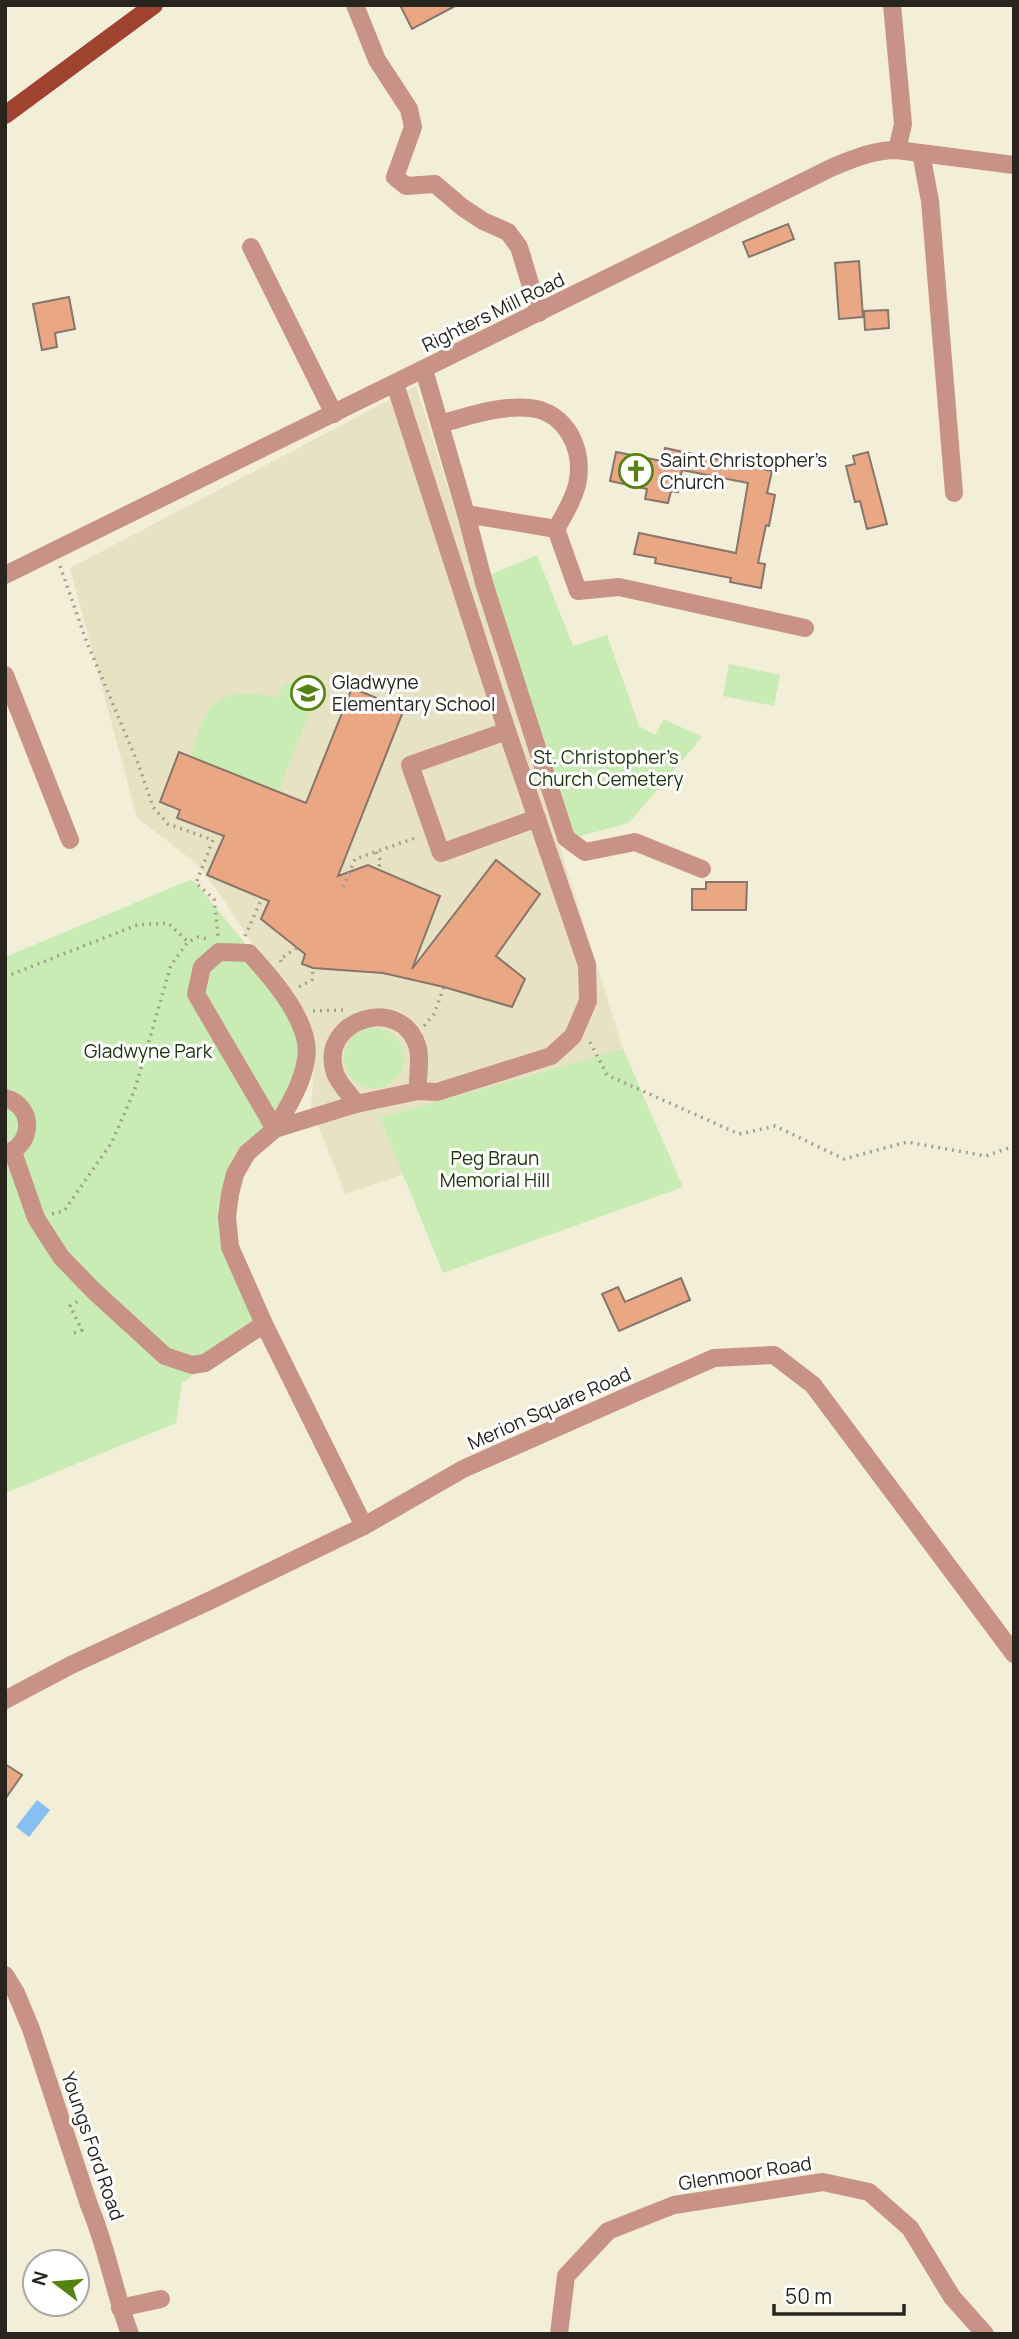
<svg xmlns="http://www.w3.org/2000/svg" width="1019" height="2339" viewBox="0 0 1019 2339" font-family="Manrope,sans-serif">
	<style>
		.built { fill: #e8e2c5 }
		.green { fill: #c9ebb4 }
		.water { fill: #86c0f2 }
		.building { fill: #eaa784; stroke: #88756b; stroke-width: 2 }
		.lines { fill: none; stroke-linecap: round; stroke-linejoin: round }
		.path { stroke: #a3a090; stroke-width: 3.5; stroke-dasharray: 2 5; stroke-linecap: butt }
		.minor { stroke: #c99286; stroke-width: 18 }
		.major { stroke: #a04230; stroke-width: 18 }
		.labels { text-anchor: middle; stroke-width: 6; stroke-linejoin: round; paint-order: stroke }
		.street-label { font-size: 19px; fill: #27251e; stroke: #fff }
		.poi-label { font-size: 19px; fill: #27251e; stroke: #fff; text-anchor: start }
		.park-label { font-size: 19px; fill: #1e3509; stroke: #fff }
	</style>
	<rect width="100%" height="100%" fill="#f2eed8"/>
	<polygon class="built" points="416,386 623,1049 642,1093 345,1194 311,1107 314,1066 296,1009 217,890 196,863 137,818 70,568"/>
	<g class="green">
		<polygon points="537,555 573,646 607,635 639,726 655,735 664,719 702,737 629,823 573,838 489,575"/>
		<polygon points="729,664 780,675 774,706 723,696"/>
		<path d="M 300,679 L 311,684 L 317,695 L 278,791 L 190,757 C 195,744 199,726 206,714 C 222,689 252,692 277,698 L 283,686 Z"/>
		<polygon points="190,880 196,883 281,988 307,1040 298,1086 247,1153 227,1217 264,1324 182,1383 176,1423 5,1493 5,957"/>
		<circle cx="374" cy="1058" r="30"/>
		<polygon points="623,1049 683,1187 443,1273 380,1118"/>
	</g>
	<polygon class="water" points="37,1800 50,1810 29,1837 16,1827"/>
	<g class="building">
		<polygon points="400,5 457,5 412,29"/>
		<polygon points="788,224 794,239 749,257 743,242"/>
		<polygon points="859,261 863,317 839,319 835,263"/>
		<polygon points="69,297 75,329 55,333 57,347 42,350 33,304"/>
		<polygon points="888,310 889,328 865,330 864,311"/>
		<polygon points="665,448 772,471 767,493 775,495 769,526 766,525 758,563 765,564 761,588 730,582 731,578 655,563 656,558 634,554 639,533 736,553 748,483 682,470 678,492 671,491 668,503 645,499 647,489 610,481 616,452 662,461"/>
		<polygon points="868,452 887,524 867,529 860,501 855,502 846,466 855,464 853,456"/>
		<polygon points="352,688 404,709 338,876 368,865 440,896 412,969 496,860 540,894 496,956 525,979 512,1007 444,987 383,973 313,968 302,964 305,954 261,919 269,901 207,875 224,836 177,818 180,810 160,802 179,752 306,803"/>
		<polygon points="706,882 747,882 746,910 692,910 692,889 706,889"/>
		<polygon points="681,1278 690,1300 619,1331 602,1294 618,1287 625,1302"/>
		<polygon points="5,1764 22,1775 5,1799"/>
	</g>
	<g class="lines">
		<g class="path">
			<polyline points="60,566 86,640 139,766 153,807 168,824 213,840 196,883 214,899 218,936"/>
			<polyline points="376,852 381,861 378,869"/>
			<polyline points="343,887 355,859 418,837"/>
			<polyline points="245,936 262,898"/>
			<polyline points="281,962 280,959 297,948"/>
			<polyline points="5,977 137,925 168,923 188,942"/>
			<polyline points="299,987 312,980 313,968"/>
			<polyline points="313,1011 344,1010"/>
			<polyline points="424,1026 434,1014 444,987"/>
			<polyline points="590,1042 607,1075 739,1134 775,1126 844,1159 907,1142 986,1156 1014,1146"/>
			<polyline points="52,1214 64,1211 112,1142 135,1089 171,965 188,942 198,937 209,939"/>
			<polyline points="74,1333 82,1330 70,1306 80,1300"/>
		</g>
		<g class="minor">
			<polyline points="355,5 377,60 409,109 413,127 395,177 406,186 435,184 462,207 483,221 508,232 519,247 539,313"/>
			<polyline points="892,5 903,124 897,150"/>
			<polyline points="921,153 930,201 954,493"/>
			<polyline points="251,247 334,414"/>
			<polyline points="424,370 466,514"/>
			<path d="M 440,424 C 469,416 499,405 530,408 C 567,412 585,451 577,485 C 573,501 564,515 556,529"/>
			<path d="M 5,575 L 833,167 C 855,158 874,150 897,150 L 1014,165"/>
			<polyline points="5,675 70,840"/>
			<polyline points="507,731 410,765 441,853 537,818"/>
			<polyline points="702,869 635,842 585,852 566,838 484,583 466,514 556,529 578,591 619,587 805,628"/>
			<path d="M 219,952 L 249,953 C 272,978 313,1024 306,1060 C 302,1085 287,1108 275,1129 L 196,994 L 202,967 Z"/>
			<path d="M 5,1098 C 35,1106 34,1145 5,1154"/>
			<path d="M 356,1104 C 350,1093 339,1085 335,1073 C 317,1019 403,993 418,1048 C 421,1062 417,1077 418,1091"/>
			<polyline points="13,1152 36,1218 61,1257 94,1291 165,1356 192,1365 205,1363 264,1324"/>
			<polyline points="364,1526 264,1324 230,1247 227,1217 230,1194 235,1174 247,1153 275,1129 356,1104 418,1091 437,1092 551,1056 573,1036 588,1001 587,965 507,731 395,384"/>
			<polyline points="5,1700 71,1665 209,1601 364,1526 463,1469 714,1358 774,1355 813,1385 1014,1654"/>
			<path d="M 5,1975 L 16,1993 L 31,2029 L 89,2205 C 107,2247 114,2292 130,2334"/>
			<polyline points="120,2308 161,2299"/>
			<polyline points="559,2334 566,2276 608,2231 674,2205 823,2182 869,2192 910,2228 952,2297 985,2334"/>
		</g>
		<polyline class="major" points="5,115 154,5"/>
	</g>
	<defs>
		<g id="church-ring" transform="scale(1.75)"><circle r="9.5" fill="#fff" stroke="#558312" stroke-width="1.5"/><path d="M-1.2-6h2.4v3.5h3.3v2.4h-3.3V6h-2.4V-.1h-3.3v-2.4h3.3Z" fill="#558312"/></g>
		<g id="school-ring" transform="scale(1.75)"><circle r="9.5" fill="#fff" stroke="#558312" stroke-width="1.5"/><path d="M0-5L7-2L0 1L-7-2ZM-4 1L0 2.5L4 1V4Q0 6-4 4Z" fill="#558312"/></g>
	</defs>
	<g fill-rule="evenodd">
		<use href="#church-ring" x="636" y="471"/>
		<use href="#school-ring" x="308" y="693"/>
	</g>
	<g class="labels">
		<g class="street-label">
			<text transform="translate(493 312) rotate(-26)" y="7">Righters Mill Road</text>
			<text transform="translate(549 1408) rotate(-24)" y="7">Merion Square Road</text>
			<text transform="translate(93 2146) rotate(71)" y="7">Youngs Ford Road</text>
			<text transform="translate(745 2173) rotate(-9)" y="7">Glenmoor Road</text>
		</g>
		<g class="poi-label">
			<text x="660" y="467">Saint Christopher’s<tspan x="660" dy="22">Church</tspan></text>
			<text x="332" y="689">Gladwyne<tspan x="332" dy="22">Elementary School</tspan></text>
		</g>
		<g class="park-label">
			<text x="606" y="764">St. Christopher’s<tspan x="606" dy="22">Church Cemetery</tspan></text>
			<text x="148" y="1058">Gladwyne Park</text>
			<text x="495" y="1165">Peg Braun<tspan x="495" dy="22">Memorial Hill</tspan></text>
		</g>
	</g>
	<rect width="1019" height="2339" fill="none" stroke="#27251e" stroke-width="14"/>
	<g transform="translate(56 2283) rotate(286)"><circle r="33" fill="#ffffff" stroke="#a9a8a5" stroke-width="2"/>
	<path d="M0-5L12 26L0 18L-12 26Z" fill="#558312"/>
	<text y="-10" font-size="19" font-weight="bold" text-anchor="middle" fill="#27251e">N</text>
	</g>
	<path d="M774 2304v10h130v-10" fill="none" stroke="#27251e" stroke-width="3.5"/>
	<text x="785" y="2304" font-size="21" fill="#27251e" stroke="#ffffff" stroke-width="5" paint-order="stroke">50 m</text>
</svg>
